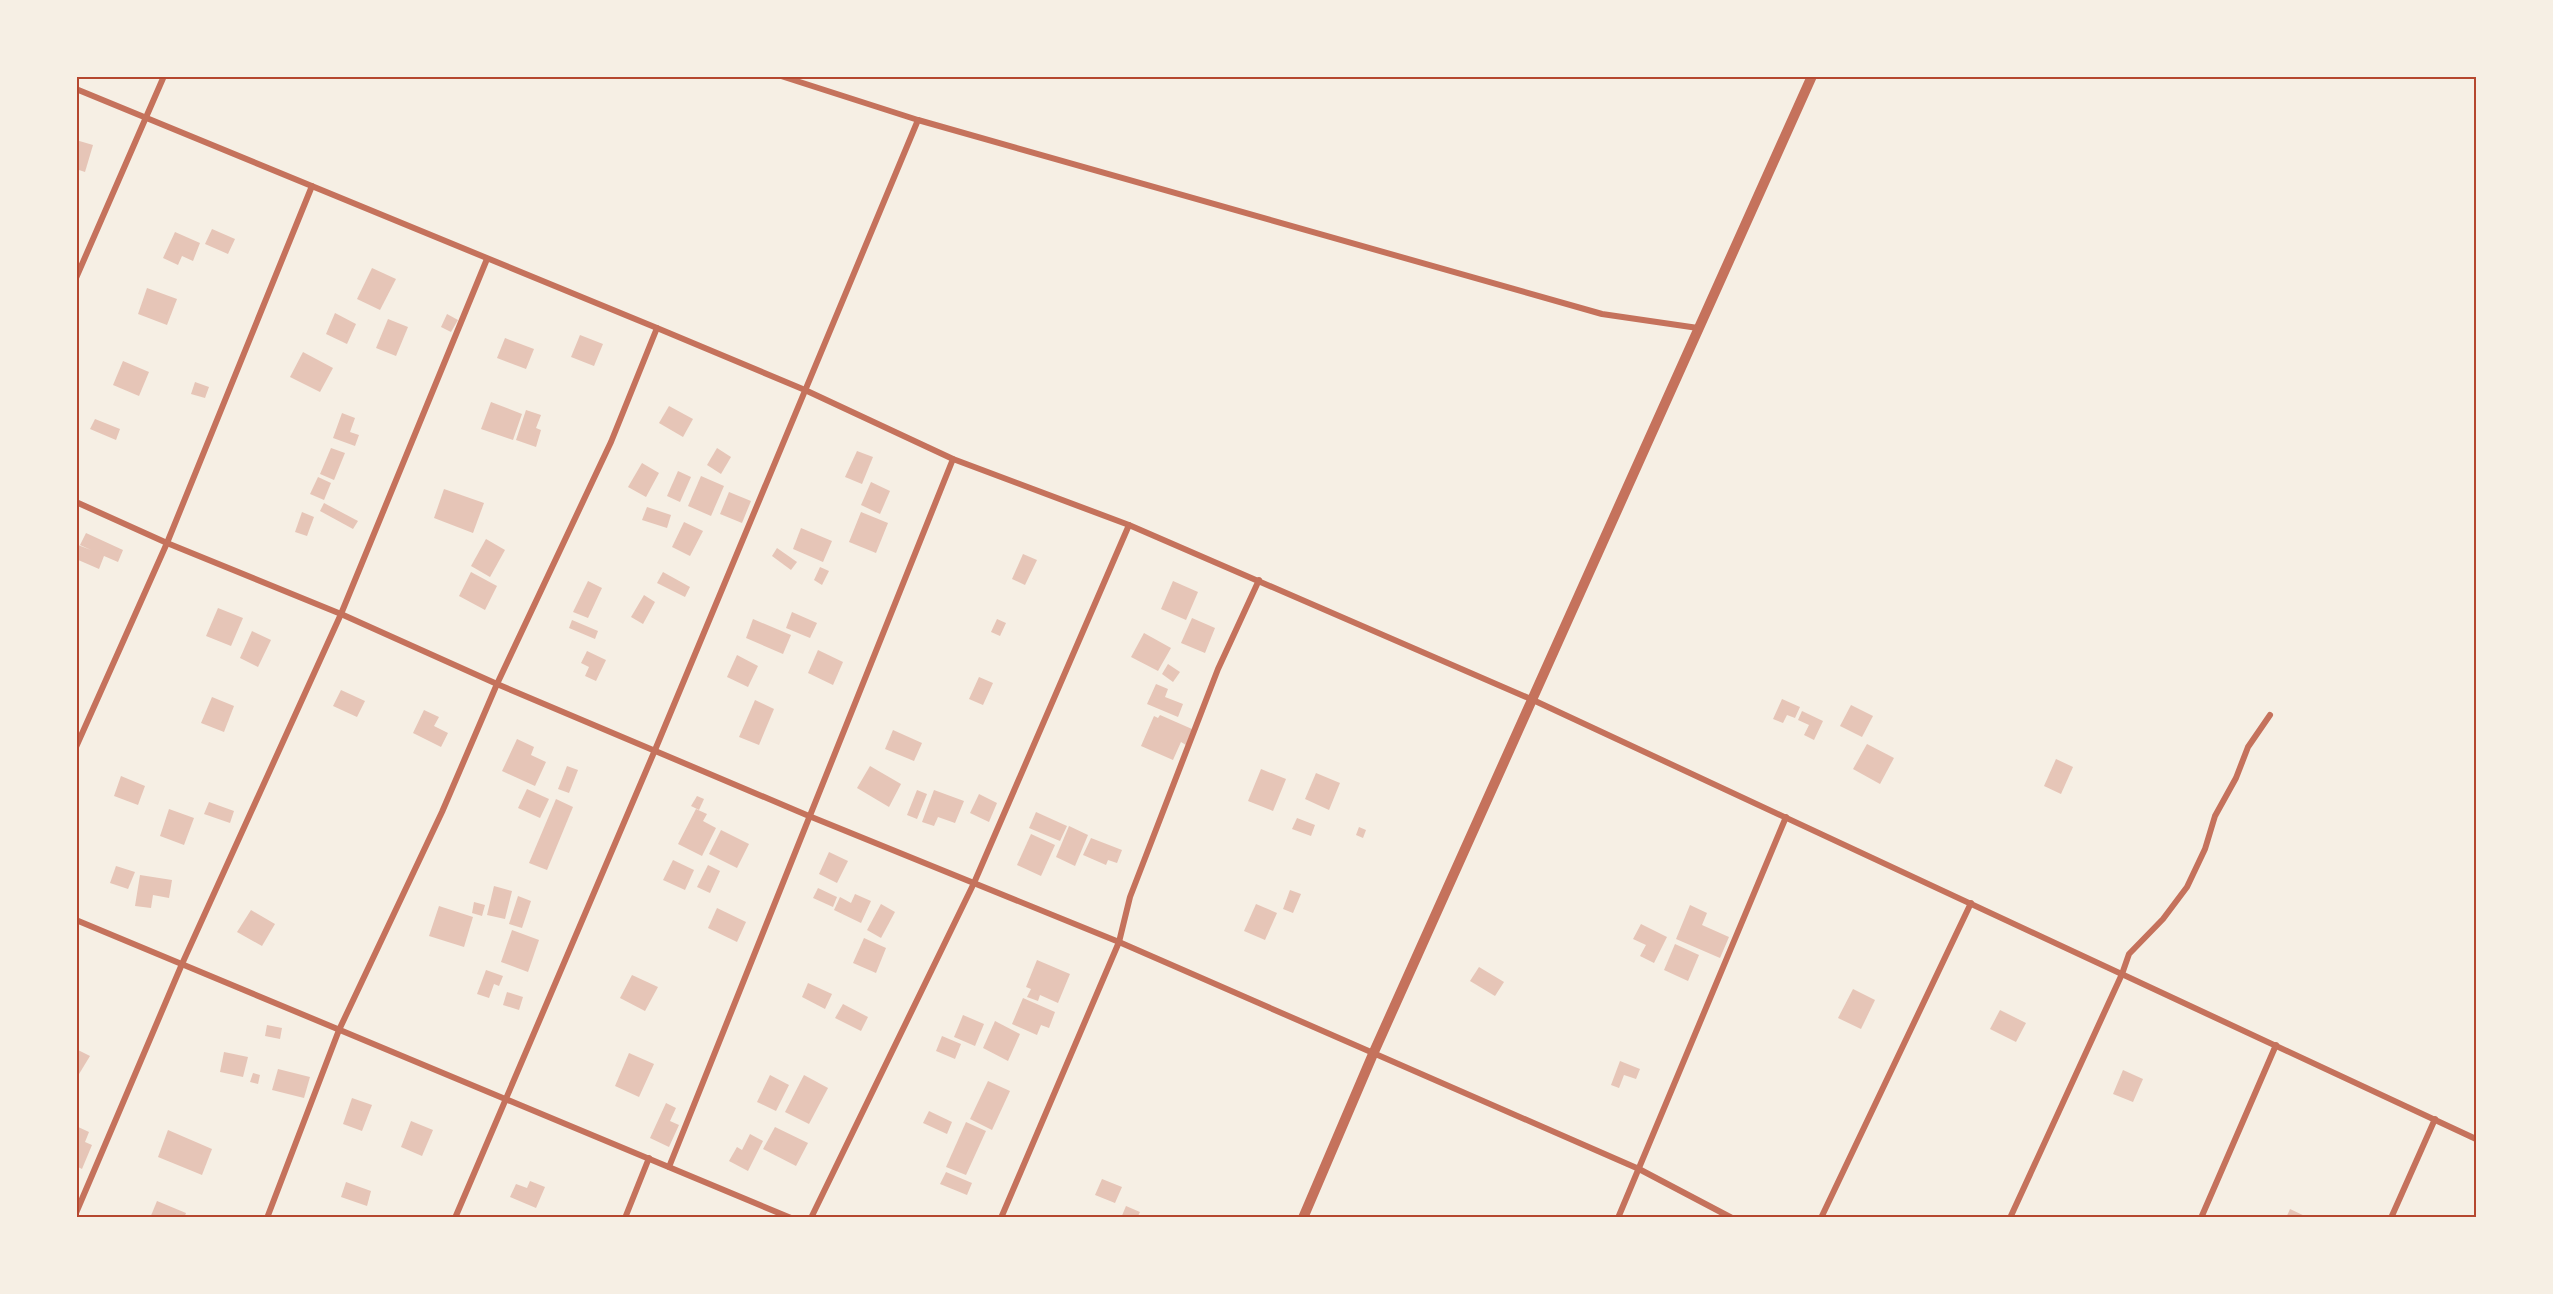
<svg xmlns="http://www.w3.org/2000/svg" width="2553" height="1294" viewBox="0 0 2553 1294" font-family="Roboto,sans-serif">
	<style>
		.building { fill: #e6c5b7 }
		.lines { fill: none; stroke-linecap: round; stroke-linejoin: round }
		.minor { stroke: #c5725c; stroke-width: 6 }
		.tertiary { stroke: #c5725c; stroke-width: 10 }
		.neatline { fill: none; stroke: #b5482f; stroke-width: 2 }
	</style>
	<rect width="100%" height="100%" fill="#f6efe4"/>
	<g class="building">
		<polygon points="76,140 93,145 85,172 76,169"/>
		<polygon points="212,229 235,239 228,254 205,244"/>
		<polygon points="175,232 200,243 193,261 182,256 178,265 163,258"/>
		<polygon points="372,268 396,279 380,310 357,299"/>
		<polygon points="147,288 177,299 167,325 138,314"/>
		<polygon points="335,313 356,324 347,344 326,334"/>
		<polygon points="447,314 458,320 451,332 441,327"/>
		<polygon points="388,319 408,327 396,356 376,348"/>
		<polygon points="580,335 603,344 594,366 571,357"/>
		<polygon points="505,338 534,349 526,369 497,358"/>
		<polygon points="303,352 333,368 320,392 290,377"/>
		<polygon points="123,361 149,372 139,396 113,385"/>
		<polygon points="195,382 209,387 205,398 191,394"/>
		<polygon points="491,402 522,414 513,440 481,429"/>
		<polygon points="669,406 693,419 683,437 659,423"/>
		<polygon points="526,410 541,415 536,428 541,430 536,447 516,440"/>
		<polygon points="342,413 355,418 350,432 359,435 355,446 333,438"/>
		<polygon points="95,419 120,429 116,440 90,429"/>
		<polygon points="331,448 345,453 334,480 320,474"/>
		<polygon points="717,448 731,457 721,474 707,465"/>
		<polygon points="857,451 873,457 862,484 845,477"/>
		<polygon points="642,463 659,473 646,497 628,487"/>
		<polygon points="678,471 691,477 680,502 667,496"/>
		<polygon points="701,476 724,486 711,516 688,506"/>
		<polygon points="318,477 331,483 324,500 310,494"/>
		<polygon points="871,482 890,491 880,514 861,505"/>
		<polygon points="444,489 484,503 473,533 434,518"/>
		<polygon points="729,492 751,501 742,523 720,514"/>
		<polygon points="324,503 358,521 353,529 320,511"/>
		<polygon points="647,507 671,515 667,528 642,520"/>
		<polygon points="302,512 314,517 307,536 295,532"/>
		<polygon points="861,512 888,523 876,553 849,542"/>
		<polygon points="684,522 703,531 690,556 672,547"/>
		<polygon points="801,528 832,541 823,562 793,549"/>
		<polygon points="86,533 123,550 118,562 104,556 99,569 76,559 78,545 91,550 80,545"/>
		<polygon points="486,539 505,550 490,577 471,566"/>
		<polygon points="777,548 797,562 791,570 772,556"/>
		<polygon points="1023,554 1037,560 1025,585 1012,579"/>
		<polygon points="820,567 829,571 822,585 814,580"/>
		<polygon points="471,572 497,586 485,610 459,596"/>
		<polygon points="663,572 690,587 685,597 657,583"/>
		<polygon points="588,581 602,588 588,618 573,612"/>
		<polygon points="1173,581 1198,592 1186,620 1161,609"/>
		<polygon points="644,595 655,602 643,624 631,617"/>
		<polygon points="218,608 243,618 231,646 206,636"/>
		<polygon points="792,612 817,623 810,638 786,628"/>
		<polygon points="1192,618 1215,628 1205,653 1181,643"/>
		<polygon points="753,619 791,635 783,654 746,638"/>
		<polygon points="997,619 1006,623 1000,636 991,632"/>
		<polygon points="572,620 598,631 595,639 569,628"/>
		<polygon points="252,631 271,640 258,667 240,658"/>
		<polygon points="1144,633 1171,648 1158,671 1131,657"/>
		<polygon points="818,650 843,662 833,685 808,673"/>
		<polygon points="587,651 606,660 596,681 585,676 589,667 581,663"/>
		<polygon points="737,655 758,666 748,687 727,677"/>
		<polygon points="1168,664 1180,672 1173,682 1162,674"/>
		<polygon points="979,677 993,683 983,705 969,699"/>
		<polygon points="1156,684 1168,689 1165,697 1183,704 1178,717 1147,704"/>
		<polygon points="341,690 365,701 357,717 333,706"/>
		<polygon points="212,697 234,706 224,732 201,723"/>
		<polygon points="1782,699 1800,707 1795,718 1787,715 1783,723 1773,719"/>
		<polygon points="755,700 774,709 759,745 739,737"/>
		<polygon points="1851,705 1873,716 1862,737 1840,726"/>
		<polygon points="424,710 439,717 434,726 448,733 441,747 413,733"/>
		<polygon points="1802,711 1823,721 1814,740 1804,735 1809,725 1798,720"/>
		<polygon points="1160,715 1192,729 1186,745 1181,742 1173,760 1141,746 1154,716 1158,718"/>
		<polygon points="893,730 922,743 914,761 885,749"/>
		<polygon points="517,739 534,747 531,755 546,762 535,786 502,771"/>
		<polygon points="1867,744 1894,758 1880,784 1853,769"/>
		<polygon points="2056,759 2073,767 2061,794 2044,786"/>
		<polygon points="567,766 578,770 569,793 558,789"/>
		<polygon points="870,766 901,784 889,807 857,788"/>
		<polygon points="1261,769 1286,779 1273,811 1248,801"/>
		<polygon points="1316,773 1340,783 1329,810 1305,799"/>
		<polygon points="121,776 145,786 138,805 114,796"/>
		<polygon points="527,789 549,799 540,818 518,808"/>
		<polygon points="917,790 927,794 917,819 907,815"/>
		<polygon points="934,790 964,801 955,823 938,817 934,826 922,822"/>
		<polygon points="979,794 997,803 989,822 970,813"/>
		<polygon points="697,796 704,799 699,810 691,806"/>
		<polygon points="556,799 573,807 547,870 529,863"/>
		<polygon points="209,802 234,811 230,823 204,814"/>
		<polygon points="169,809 194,818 184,845 160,836"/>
		<polygon points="696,809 707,814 703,821 716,828 702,856 678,844"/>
		<polygon points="1036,812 1067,826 1060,841 1029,828"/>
		<polygon points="1297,818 1315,825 1311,836 1292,829"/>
		<polygon points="1069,826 1088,835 1075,866 1056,857"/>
		<polygon points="1359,827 1366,830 1363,838 1356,835"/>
		<polygon points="721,830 749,844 737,868 709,854"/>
		<polygon points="1031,834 1055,845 1041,876 1017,865"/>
		<polygon points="1091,838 1122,850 1117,863 1108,860 1106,865 1083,855"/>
		<polygon points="829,852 848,861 837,883 819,874"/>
		<polygon points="673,860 694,870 685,890 663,880"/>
		<polygon points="708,865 720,871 710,893 697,887"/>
		<polygon points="116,866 135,872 128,889 110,883"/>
		<polygon points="140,875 172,880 169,898 153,895 151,908 135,906"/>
		<polygon points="494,886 512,891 505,919 487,915"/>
		<polygon points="818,888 837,897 833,907 813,898"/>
		<polygon points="1290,890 1301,894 1293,913 1283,909"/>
		<polygon points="855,894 871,901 861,923 834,910 840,897 851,903"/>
		<polygon points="518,896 531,901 522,928 509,924"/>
		<polygon points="474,902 485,905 482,916 472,913"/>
		<polygon points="881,904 895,912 881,938 867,930"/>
		<polygon points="1256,904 1277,913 1265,940 1244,931"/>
		<polygon points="1690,905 1707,913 1702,925 1729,937 1720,958 1676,939"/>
		<polygon points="439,906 473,917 464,947 429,936"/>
		<polygon points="717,908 746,922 737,942 708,928"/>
		<polygon points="251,910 275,924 262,946 237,932"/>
		<polygon points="1641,924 1667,937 1654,963 1640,956 1646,945 1633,939"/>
		<polygon points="512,930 539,940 528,972 501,962"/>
		<polygon points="864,938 886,948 876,973 853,963"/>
		<polygon points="1675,944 1699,955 1688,981 1664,970"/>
		<polygon points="1037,960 1070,974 1058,1003 1040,995 1038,1001 1027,997 1031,989 1026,987"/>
		<polygon points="1479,967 1504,982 1495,996 1470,981"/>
		<polygon points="486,970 503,976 499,986 494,984 489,998 477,994"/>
		<polygon points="632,975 658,987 645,1011 620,998"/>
		<polygon points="808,983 832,994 825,1009 802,997"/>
		<polygon points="1853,989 1875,1000 1861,1029 1838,1018"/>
		<polygon points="507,992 523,997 519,1010 503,1005"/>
		<polygon points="1023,998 1055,1012 1049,1028 1041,1025 1037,1035 1012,1024"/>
		<polygon points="843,1004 868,1017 861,1031 835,1018"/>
		<polygon points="2000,1010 2026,1023 2016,1042 1990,1029"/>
		<polygon points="963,1015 984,1024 975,1046 954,1037"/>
		<polygon points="995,1021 1020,1034 1008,1061 983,1048"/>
		<polygon points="267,1025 282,1028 280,1039 265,1036"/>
		<polygon points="942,1036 961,1044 955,1059 936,1051"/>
		<polygon points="76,1049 90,1056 76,1079"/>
		<polygon points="224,1052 248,1057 243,1077 220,1072"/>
		<polygon points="629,1053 654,1064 639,1097 615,1086"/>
		<polygon points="1620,1061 1640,1069 1636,1079 1624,1075 1619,1088 1611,1085"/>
		<polygon points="278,1069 310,1077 304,1098 272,1090"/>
		<polygon points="2123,1070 2143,1079 2133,1102 2113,1094"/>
		<polygon points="253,1073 260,1075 258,1084 250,1082"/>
		<polygon points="770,1075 789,1085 776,1111 757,1102"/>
		<polygon points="804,1075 828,1088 809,1124 785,1112"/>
		<polygon points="988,1081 1010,1091 992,1130 970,1119"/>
		<polygon points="352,1098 372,1105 362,1131 343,1124"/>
		<polygon points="666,1103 676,1108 670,1121 679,1125 669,1147 650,1138"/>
		<polygon points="929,1111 952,1122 947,1134 923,1123"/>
		<polygon points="411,1121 433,1130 422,1156 401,1147"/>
		<polygon points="966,1122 986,1131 966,1175 946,1167"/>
		<polygon points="76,1126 89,1132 85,1142 92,1145 82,1169 76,1166"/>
		<polygon points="775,1127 808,1143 796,1166 763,1149"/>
		<polygon points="168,1130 212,1149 202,1175 158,1157"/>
		<polygon points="750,1134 763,1141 748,1171 729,1161 737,1147 742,1150"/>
		<polygon points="946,1172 972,1183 967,1195 940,1184"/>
		<polygon points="1102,1179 1122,1187 1115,1203 1095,1195"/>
		<polygon points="530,1181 545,1187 536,1208 510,1197 516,1184 527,1188"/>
		<polygon points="346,1182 371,1191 367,1206 341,1197"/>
		<polygon points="157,1201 186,1213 184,1218 150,1218"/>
		<polygon points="1126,1206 1140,1212 1137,1218 1121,1218"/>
		<polygon points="2290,1209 2309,1218 2286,1218"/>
	</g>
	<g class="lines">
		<g class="minor">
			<polyline points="781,76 918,120"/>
			<polyline points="76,89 657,328 805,390 953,459 1129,525 1533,700 2476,1139"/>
			<polyline points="76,278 164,76"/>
			<polyline points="76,502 167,543 341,614 497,684 809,816 1119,942 1639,1169 1732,1218"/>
			<polyline points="76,747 167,543 312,186"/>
			<polyline points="76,920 791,1218"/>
			<polyline points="669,1167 953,459"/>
			<polyline points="76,1213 182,964 341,614 487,259"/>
			<polyline points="267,1218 339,1030 442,812 497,684 611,442 657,328"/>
			<polyline points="455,1218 655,750 918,120 1602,314 1698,328"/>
			<polyline points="625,1218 649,1158"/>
			<polyline points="811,1218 974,883 1129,525"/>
			<polyline points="1001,1218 1119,942 1130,897 1218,669 1259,580"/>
			<polyline points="1618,1218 1786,817"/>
			<polyline points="1821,1218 1971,903"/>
			<polyline points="2010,1218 2122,974 2129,954 2163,919 2187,887 2205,849 2215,816 2236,778 2248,747 2270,715"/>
			<polyline points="2201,1218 2276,1045"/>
			<polyline points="2391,1218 2435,1119"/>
		</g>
		<polyline class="tertiary" points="1303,1218 1373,1054 1812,76"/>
	</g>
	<rect width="2553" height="1294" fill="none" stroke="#f6efe4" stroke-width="156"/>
	<rect x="78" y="78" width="2397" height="1138" class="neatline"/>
</svg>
